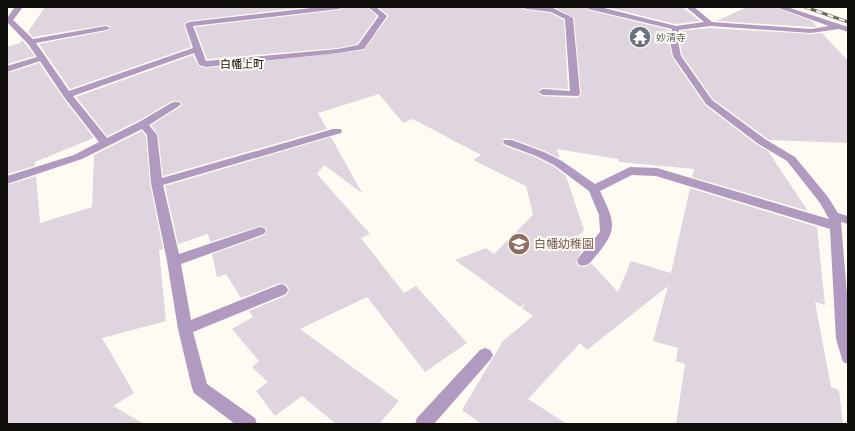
<svg xmlns="http://www.w3.org/2000/svg" width="855" height="431" viewBox="0 0 855 431" font-family="'Golos Text','Noto Sans JP',sans-serif">
	<style>
		.building { fill: #ded5de }
		.lines { fill: none; stroke-linecap: round; stroke-linejoin: round }
		.minor { fill: #b19abf; fill-rule: evenodd }
		.rail-casing { stroke: #716f69; stroke-width: 3 }
		.rail { stroke: #fffbf2; stroke-width: 2; stroke-dasharray: 6; stroke-linecap: butt }
		.labels { text-anchor: middle; stroke-width: 4; stroke-linejoin: round; paint-order: stroke }
		.far-worship-label { font-size: 10px; fill: #5b616d; stroke: #fffbf2; text-anchor: start }
		.far-neighbourhood-label { font-size: 11px; fill: #0f0e0a; stroke: #fffbf2 }
		.education-label { font-size: 12px; fill: #785e54; stroke: #fffbf2; text-anchor: start }
	</style>
	<rect width="100%" height="100%" fill="#fffbf2"/>
	<g class="building">
		<polygon points="45,7 307,7 188,21 184,24 191,47 70,89 39,44 106,31 111,27 106,25 33,37 28,32"/>
		<polygon points="344,7 367,7 377,16 357,44 338,48 207,59 195,27 339,10"/>
		<polygon points="378,7 521,7 526,10 551,13 564,20 568,89 542,88 537,93 543,96 578,98 581,94 574,18 554,7 586,7 588,10 670,30 668,37 672,57 705,105 756,144 768,151 808,211 692,177 694,169 619,162 618,159 557,149 560,159 545,151 513,139 504,138 502,143 503,145 535,157 553,166 566,176 584,230 572,242 581,252 576,262 578,266 582,267 587,266 591,263 618,292 631,261 671,273 690,188 817,227 825,305 815,302 831,387 839,390 843,424 676,424 685,364 676,361 678,348 653,341 668,286 587,350 580,343 528,399 567,424 481,424 462,410 503,341 533,316 522,308 526,303 520,307 455,260 486,248 494,254 533,215 526,186 473,160 481,155 413,119 403,123 379,94 318,113 327,129 163,176 158,135 151,125 180,107 182,104 180,101 172,101 138,121 107,136 76,97 193,55 198,66 206,68 364,50 388,17 388,15"/>
		<polygon points="606,7 682,7 700,21 676,24"/>
		<polygon points="747,7 775,7 812,21 817,27 811,27 717,21"/>
		<polygon points="710,28 811,34 822,33 848,61 848,143 769,140 713,99 682,55 679,37 680,31"/>
		<polygon points="22,40 35,56 7,64 7,47 20,43"/>
		<polygon points="39,63 63,98 94,138 35,162 35,166 7,174 7,73"/>
		<polygon points="142,131 146,136 150,183 163,249 159,250 166,321 102,338 134,393 113,406 144,424 7,424 7,185 36,176 40,223 92,207 94,155"/>
		<polygon points="331,137 362,193 324,165 317,174 370,234 361,238 404,293 416,286 467,343 425,372 367,297 300,329 399,401 379,424 336,424 302,396 275,416 256,391 268,382 252,367 259,361 232,329 253,317 249,311 287,295 289,289 287,285 280,283 241,298 226,274 217,277 212,254 265,235 267,230 264,227 260,226 210,242 208,234 178,244 165,186"/>
	</g>
	<g class="lines">
		<g class="minor">
			<polygon points="15,7 23,7 13,20 33,39 106,26 110,28 106,30 36,43 69,91 193,48 185,24 189,22 320,7 343,7 339,9 193,26 206,61 338,49 358,45 379,16 368,7 376,7 387,16 364,49 338,53 206,67 199,65 194,53 73,96 107,138 139,122 173,102 179,102 181,104 179,106 149,125 157,135 162,178 333,129 341,129 342,131 341,133 163,185 179,254 260,227 264,228 266,231 264,234 181,264 191,320 281,284 286,286 288,290 286,294 193,332 207,384 255,418 257,424 235,424 194,393 192,388 178,329 167,261 151,183 147,135 142,129 82,159 7,184 7,176 74,155 99,142 64,97 40,61 7,72 7,66 37,57 28,44 7,22 7,18"/>
			<polygon points="522,7 553,8 573,18 580,94 578,96 543,95 538,92 543,89 570,91 565,19 551,12 526,9"/>
			<path d="M 587,7 L 600,7 L 676,26 L 704,22 L 686,7 L 694,7 L 712,22 L 811,29 L 829,26 L 776,7 L 787,7 L 848,27 L 848,32 L 839,29 L 811,33 L 710,26 L 679,30 L 677,37 L 681,56 L 712,100 L 765,139 L 795,157 L 828,197 L 838,213 L 848,216 L 848,224 L 841,222 L 848,306 L 848,364 L 843,362 L 836,339 L 830,229 L 656,176 L 632,175 L 600,191 C 615,223 619,229 594,258 C 590,263 587,267 579,265 L 577,261 L 579,257 L 600,232 L 599,215 L 589,191 L 554,165 L 536,156 L 504,144 L 503,142 L 504,140 L 512,140 L 544,152 L 562,161 L 595,184 L 630,167 L 657,168 L 829,219 L 820,203 L 787,161 L 757,143 L 706,104 L 673,56 L 669,37 L 672,29 L 588,9 Z"/>
			<polygon points="485,348 490,350 493,355 490,360 434,424 415,424 417,418 480,350"/>
		</g>
		<g class="rail-casing">
			<polyline id="rail" points="805,7 848,22"/>
		</g>
		<use href="#rail" class="rail"/>
	</g>
	<defs>
		<g id="temple-disc" transform="scale(1.15)"><circle r="9.5" fill="#6b7280" stroke="#fffbf2"/><path d="M0-6L5-2H3V0L6.5 2.5H4V6H1.5V3h-3V6H-4V2.5H-6.5L-3 0V-2H-5Z" fill="#fff"/></g>
		<g id="school-disc" transform="scale(1.15)"><circle r="9.5" fill="#8d6e63" stroke="#fffbf2"/><path d="M0-5L7-2L0 1L-7-2ZM-4 1L0 2.5L4 1V4Q0 6-4 4Z" fill="#fff"/></g>
	</defs>
	<g fill-rule="evenodd">
		<use href="#temple-disc" x="640" y="37"/>
		<use href="#school-disc" x="519" y="244"/>
	</g>
	<g class="labels">
		<g class="far-worship-label">
			<text x="656" y="41">妙清寺</text>
		</g>
		<g class="far-neighbourhood-label">
			<text x="242" y="68">白幡上町</text>
		</g>
		<g class="education-label">
			<text x="534" y="248">白幡幼稚園</text>
		</g>
	</g>
	<rect width="855" height="431" fill="none" stroke="#0f0e0a" stroke-width="16"/>
</svg>
